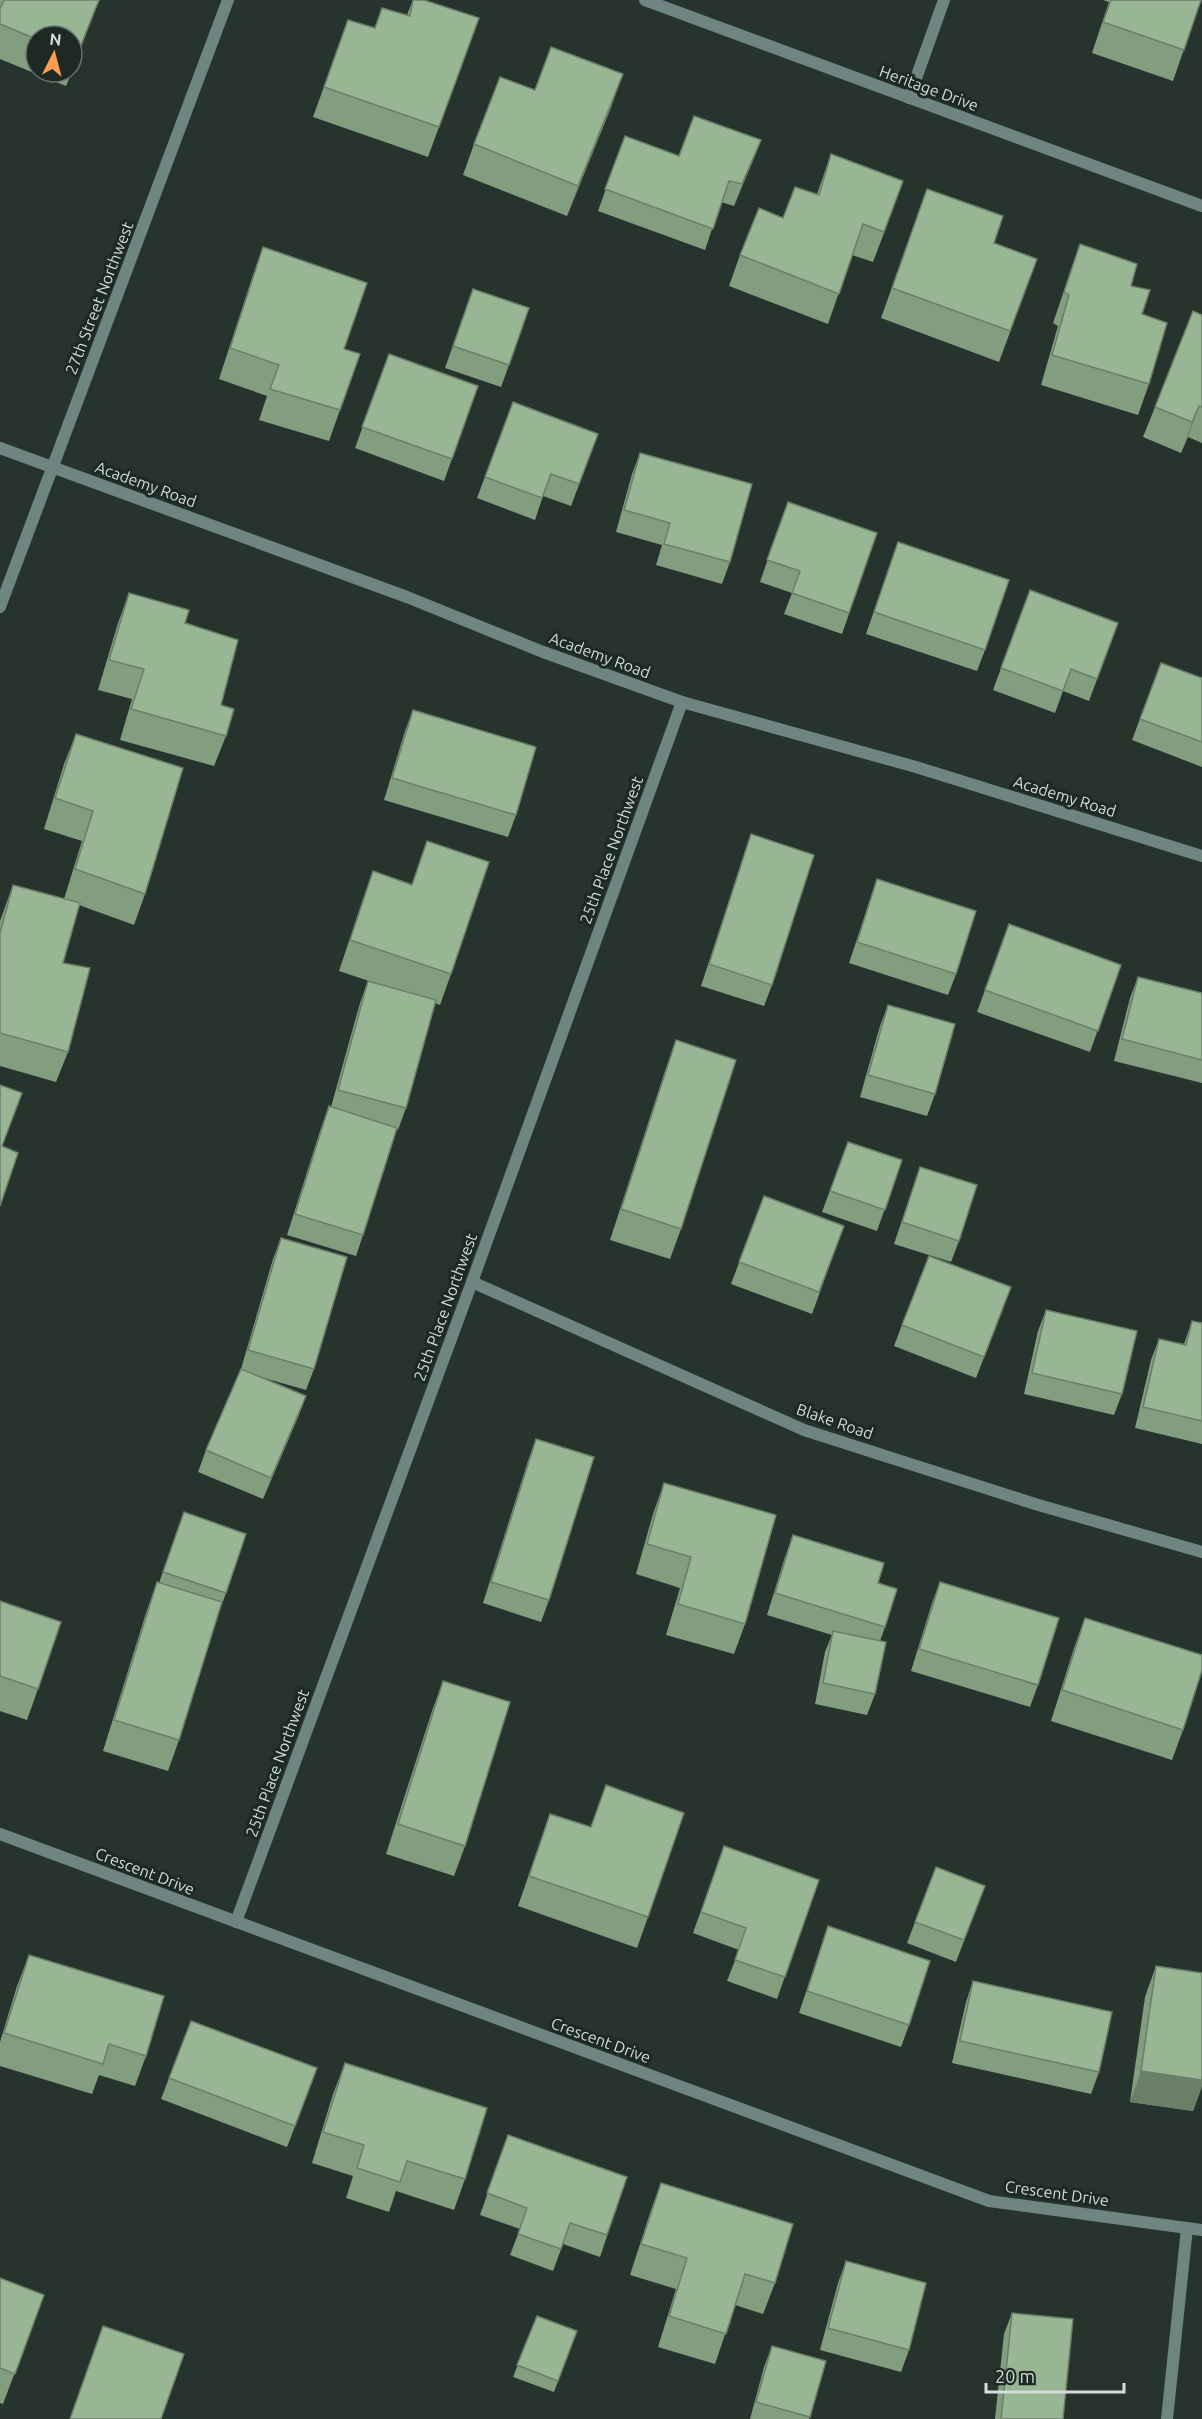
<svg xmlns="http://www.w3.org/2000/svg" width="1202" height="2419" viewBox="0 0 1202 2419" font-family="Ubuntu,sans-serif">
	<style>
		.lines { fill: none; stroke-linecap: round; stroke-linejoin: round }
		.street { stroke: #6f8582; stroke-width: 12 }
		.wall { fill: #839d7f }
		.shaded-wall { fill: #6a7f68 }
		.building { fill: #98b694; stroke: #6a7f68; stroke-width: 1.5 }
		.labels { text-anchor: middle; stroke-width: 6; stroke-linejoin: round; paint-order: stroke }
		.street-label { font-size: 16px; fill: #d4ddd8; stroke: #1c2a23 }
	</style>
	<rect width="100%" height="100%" fill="#26342d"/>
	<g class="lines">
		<g class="street">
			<polyline points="645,0 1202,206"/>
			<polyline points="909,98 944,0"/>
			<polyline points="0,448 407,597 543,652 682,702 916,767 1202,856"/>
			<polyline points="0,607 228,0"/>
			<polyline points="472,1282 804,1430 1035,1504 1202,1552"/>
			<polyline points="0,1834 989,2201 1202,2230"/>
			<polyline points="236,1922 472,1282 682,702"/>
			<polyline points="1167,2419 1187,2228"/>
		</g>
	</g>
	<g class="wall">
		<polygon points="0,0 99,0 72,71 72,36 36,36 36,72 72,72 66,86 0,59"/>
		<polygon points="413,0 479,18 428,157 313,117 348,20 375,28 407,15"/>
		<polygon points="1103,0 1201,0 1173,81 1092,53 1109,2"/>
		<polygon points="535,90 612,105 567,216 463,175 474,144"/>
		<polygon points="625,136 679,156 761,140 734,206 721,202 705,250 598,211"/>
		<polygon points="831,154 892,212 873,262 852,255 828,324 729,286 740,255 783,218 817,194"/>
		<polygon points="927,189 994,243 1037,259 999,362 881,318"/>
		<polygon points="1080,244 1131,286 1142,314 1149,384 1138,415 1041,385 1058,326 1053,323"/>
		<polygon points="263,247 344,349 360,354 329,441 259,420 267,396 219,379 252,278"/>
		<polygon points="473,289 509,365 501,387 445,368"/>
		<polygon points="1202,315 1202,443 1188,437 1181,453 1143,437 1155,407"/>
		<polygon points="389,354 478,386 444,481 355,448"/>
		<polygon points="513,402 598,434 571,506 543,496 535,520 477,498"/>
		<polygon points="640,453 730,562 722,584 656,565 662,545 616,532 632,474"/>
		<polygon points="788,502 877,533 842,634 784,614 792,593 760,582"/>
		<polygon points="898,542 985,650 977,671 866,634"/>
		<polygon points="1030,590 1118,623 1089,701 1063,691 1055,713 993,690"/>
		<polygon points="129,593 185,623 221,705 226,736 214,766 120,740 132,699 98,690 118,623"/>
		<polygon points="1161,663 1202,678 1202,767 1132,740"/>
		<polygon points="413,710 516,815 508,837 384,800 405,731"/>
		<polygon points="76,734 145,894 134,925 79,905 63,963 68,1052 56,1082 0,1066 0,921 13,885 64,899 82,841 44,829 64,764"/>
		<polygon points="751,834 772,985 764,1006 701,986"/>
		<polygon points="427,841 451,974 440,1005 435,1003 406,1108 398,1130 396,1129 363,1235 356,1256 287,1235 321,1128 329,1106 331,1107 360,1003 368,981 375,983 339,971 362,902 373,871 412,884"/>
		<polygon points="877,879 956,974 948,995 849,963"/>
		<polygon points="1009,924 1121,965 1090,1052 977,1012"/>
		<polygon points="1138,977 1202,993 1202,1083 1114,1061 1130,998"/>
		<polygon points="888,1005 935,1094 927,1116 860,1097 880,1026"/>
		<polygon points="676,1040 681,1229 670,1259 610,1240 665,1071"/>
		<polygon points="848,1142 902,1160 877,1231 822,1212"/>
		<polygon points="920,1167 959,1241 951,1262 894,1244"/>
		<polygon points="764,1196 844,1226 812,1314 731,1284"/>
		<polygon points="281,1238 314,1369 306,1390 264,1378 306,1396 298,1417 263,1499 198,1472 206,1450 241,1369 273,1259"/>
		<polygon points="1003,1309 976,1378 894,1346 902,1325"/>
		<polygon points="1046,1310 1122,1394 1114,1415 1024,1394 1038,1331"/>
		<polygon points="1192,1321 1202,1323 1202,1444 1135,1428 1151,1360 1159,1339 1184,1344"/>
		<polygon points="536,1439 549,1600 541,1622 483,1603 528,1461"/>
		<polygon points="664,1483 745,1624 734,1654 666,1635 680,1588 636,1574 653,1514"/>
		<polygon points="184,1512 226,1593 218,1615 179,1740 168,1771 103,1751 146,1613 157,1582 159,1583"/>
		<polygon points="793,1535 878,1583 885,1627 880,1641 875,1694 867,1715 815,1704 825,1652 832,1635 767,1615 785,1557"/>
		<polygon points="940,1582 1038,1685 1030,1707 911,1671 932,1603"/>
		<polygon points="0,1601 38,1689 27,1720 0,1711"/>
		<polygon points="1085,1618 1183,1730 1172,1760 1051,1721 1074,1648"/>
		<polygon points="443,1681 465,1846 454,1876 386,1854 432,1711"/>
		<polygon points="550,1814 591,1827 648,1917 637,1948 518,1906"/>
		<polygon points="724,1846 819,1880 777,1999 727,1981 739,1950 693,1933"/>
		<polygon points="936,1867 985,1886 956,1962 907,1943"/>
		<polygon points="828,1926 909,2025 901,2047 799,2013"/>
		<polygon points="29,1955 146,2056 135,2086 99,2075 92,2094 0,2066 0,2042 17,1986"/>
		<polygon points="1156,1966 1202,1973 1202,2086 1193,2111 1130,2102 1145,1997"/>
		<polygon points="973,1981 1099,2072 1091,2094 952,2063 966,2002"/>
		<polygon points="345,2063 465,2179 454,2210 396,2191 389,2212 346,2198 353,2176 312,2163 333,2094"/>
		<polygon points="169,2078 309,2090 287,2147 161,2099"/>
		<polygon points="508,2135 627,2177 600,2257 563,2244 553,2271 510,2255 520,2229 480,2215"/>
		<polygon points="661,2183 775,2283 763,2314 735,2305 715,2364 658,2347 676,2289 630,2275 650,2213"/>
		<polygon points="846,2261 909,2350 901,2372 820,2350 838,2283"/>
		<polygon points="0,2278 44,2295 3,2404 0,2403"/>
		<polygon points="1012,2313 1063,2419 995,2419 1004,2334"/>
		<polygon points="537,2316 577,2331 554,2392 513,2377"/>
		<polygon points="772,2346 826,2361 809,2419 750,2419 764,2367"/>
	</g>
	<g class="shaded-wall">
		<polygon points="623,74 612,105 567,216 578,186"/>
		<polygon points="761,140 753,161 734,206 742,184"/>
		<polygon points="1199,406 1188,437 1181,453 1192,422"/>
		<polygon points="306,1396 298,1417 263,1499 271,1478"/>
		<polygon points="1141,2071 1202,2080 1202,2086 1193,2111 1130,2102"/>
	</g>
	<g class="building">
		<polygon points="4,0 99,0 77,55 72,53 72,36 36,36 36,39 0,24 0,9"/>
		<polygon points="413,0 424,0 479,18 439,127 324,87 348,20 375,28 382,8 410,16"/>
		<polygon points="1111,0 1201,0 1184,50 1103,22"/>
		<polygon points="551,47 623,74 578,186 474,144 500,77 535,90"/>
		<polygon points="694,116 761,140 742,184 729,181 713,229 605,189 625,136 679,156"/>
		<polygon points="831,154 903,181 884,232 863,224 839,294 740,255 759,208 783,218 795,187 819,195"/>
		<polygon points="927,189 1003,216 994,243 1037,259 1010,331 892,288"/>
		<polygon points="1080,244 1137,264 1131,286 1150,290 1142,314 1167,323 1149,384 1052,355 1069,295 1064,292"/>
		<polygon points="263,247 367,283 344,349 360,354 340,410 270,389 279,365 230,348"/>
		<polygon points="473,289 529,308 509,365 453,346"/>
		<polygon points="1193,311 1202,315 1202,407 1199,406 1192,422 1155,407"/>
		<polygon points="389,354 478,386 452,459 362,427"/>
		<polygon points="513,402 598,434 579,484 551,474 542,498 485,477"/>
		<polygon points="640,453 752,484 730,562 664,544 670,523 624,510"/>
		<polygon points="788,502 877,533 849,613 792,593 800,571 767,560"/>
		<polygon points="898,542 1009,580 985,650 874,612"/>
		<polygon points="1030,590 1118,623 1097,679 1071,669 1063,691 1001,668"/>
		<polygon points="129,593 189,610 185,623 238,640 221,705 234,709 226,736 131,709 144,669 109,660"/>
		<polygon points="1161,663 1202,678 1202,742 1140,719"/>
		<polygon points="413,710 536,747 516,815 392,778"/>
		<polygon points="76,734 183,768 145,894 75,869 93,811 55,798"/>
		<polygon points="751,834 814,855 772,985 709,964"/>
		<polygon points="427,841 489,862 451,974 350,940 373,871 412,885"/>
		<polygon points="877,879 976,911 956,974 857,942"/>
		<polygon points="13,885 80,903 63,963 90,968 68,1052 0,1033 0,933"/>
		<polygon points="1009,924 1121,965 1098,1031 985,990"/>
		<polygon points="1138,977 1202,993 1202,1060 1122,1039"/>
		<polygon points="368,981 436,1000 406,1108 338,1090"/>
		<polygon points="888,1005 955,1024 935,1094 868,1075"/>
		<polygon points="676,1040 736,1060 681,1229 621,1209"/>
		<polygon points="0,1085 22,1093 2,1146 18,1153 0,1206"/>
		<polygon points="329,1106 397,1128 363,1235 295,1214"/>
		<polygon points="848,1142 902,1160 885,1210 830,1191"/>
		<polygon points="920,1167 977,1185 959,1241 902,1222"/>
		<polygon points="764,1196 844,1226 819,1292 739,1262"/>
		<polygon points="281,1238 347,1257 314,1369 248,1350"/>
		<polygon points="929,1256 1011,1287 984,1357 902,1325"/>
		<polygon points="1046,1310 1137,1331 1122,1394 1032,1373"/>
		<polygon points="1192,1321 1202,1323 1202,1421 1143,1407 1159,1339 1186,1345"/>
		<polygon points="241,1369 306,1396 271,1478 206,1450"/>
		<polygon points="536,1439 594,1457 549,1600 491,1582"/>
		<polygon points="664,1483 776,1515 745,1624 678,1604 691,1557 647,1544"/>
		<polygon points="184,1512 246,1534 226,1593 163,1572"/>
		<polygon points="793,1535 884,1563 878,1583 897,1589 885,1627 775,1593"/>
		<polygon points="157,1582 222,1602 179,1740 114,1720"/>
		<polygon points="940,1582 1059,1618 1038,1685 919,1649"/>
		<polygon points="0,1601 61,1622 38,1689 0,1676"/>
		<polygon points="1085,1618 1202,1655 1202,1670 1183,1730 1062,1690"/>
		<polygon points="833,1631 886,1642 875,1694 823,1683"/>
		<polygon points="443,1681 510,1702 465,1846 398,1824"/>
		<polygon points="606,1785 684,1813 648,1917 529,1876 550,1814 591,1827"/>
		<polygon points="724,1846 819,1880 785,1977 735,1960 746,1928 701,1912"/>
		<polygon points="936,1867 985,1886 964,1940 915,1922"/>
		<polygon points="828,1926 930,1961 909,2025 807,1991"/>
		<polygon points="29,1955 164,1996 146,2056 109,2044 103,2064 4,2033"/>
		<polygon points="1156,1966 1202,1973 1202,2080 1141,2071"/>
		<polygon points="973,1981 1112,2012 1099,2072 960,2041"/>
		<polygon points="191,2021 317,2068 295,2126 169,2078"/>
		<polygon points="345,2063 487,2108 465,2179 407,2161 400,2182 357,2168 364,2145 323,2132"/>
		<polygon points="508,2135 627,2177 607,2235 570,2223 561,2249 518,2234 527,2208 487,2193"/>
		<polygon points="661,2183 793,2224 775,2283 745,2274 726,2334 669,2316 687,2258 641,2244"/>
		<polygon points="846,2261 926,2283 909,2350 828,2328"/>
		<polygon points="0,2278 44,2295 15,2374 0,2368"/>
		<polygon points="1012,2313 1073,2319 1063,2419 1001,2419"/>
		<polygon points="537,2316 577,2331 558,2381 517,2365"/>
		<polygon points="103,2326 184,2354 161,2419 70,2419"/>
		<polygon points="772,2346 826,2361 810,2417 756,2402"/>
	</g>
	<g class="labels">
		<g class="street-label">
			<text transform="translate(929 88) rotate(20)" y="6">Heritage Drive</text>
			<text transform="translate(99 298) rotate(-69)" y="6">27th Street Northwest</text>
			<text transform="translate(146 484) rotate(20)" y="6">Academy Road</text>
			<text transform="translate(600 655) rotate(20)" y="6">Academy Road</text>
			<text transform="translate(1065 796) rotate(17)" y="6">Academy Road</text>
			<text transform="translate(611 850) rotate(-70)" y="6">25th Place Northwest</text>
			<text transform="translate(445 1307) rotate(-70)" y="6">25th Place Northwest</text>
			<text transform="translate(835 1421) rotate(19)" y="6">Blake Road</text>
			<text transform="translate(277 1763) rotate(-70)" y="6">25th Place Northwest</text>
			<text transform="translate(145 1871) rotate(21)" y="6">Crescent Drive</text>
			<text transform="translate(601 2040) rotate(20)" y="6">Crescent Drive</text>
			<text transform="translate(1057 2193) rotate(8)" y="6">Crescent Drive</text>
		</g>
	</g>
	<g transform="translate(54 54) rotate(6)"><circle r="28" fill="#1c2a23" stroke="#66726b" stroke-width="1.5"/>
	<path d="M0-4.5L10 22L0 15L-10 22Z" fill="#fb9e51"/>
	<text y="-9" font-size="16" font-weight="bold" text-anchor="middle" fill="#d4ddd8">N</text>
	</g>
	<path d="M986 2383v9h138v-9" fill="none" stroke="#d4ddd8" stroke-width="3"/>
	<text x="995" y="2383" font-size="18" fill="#d4ddd8" stroke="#1c2a23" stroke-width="4.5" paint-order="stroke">20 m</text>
</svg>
